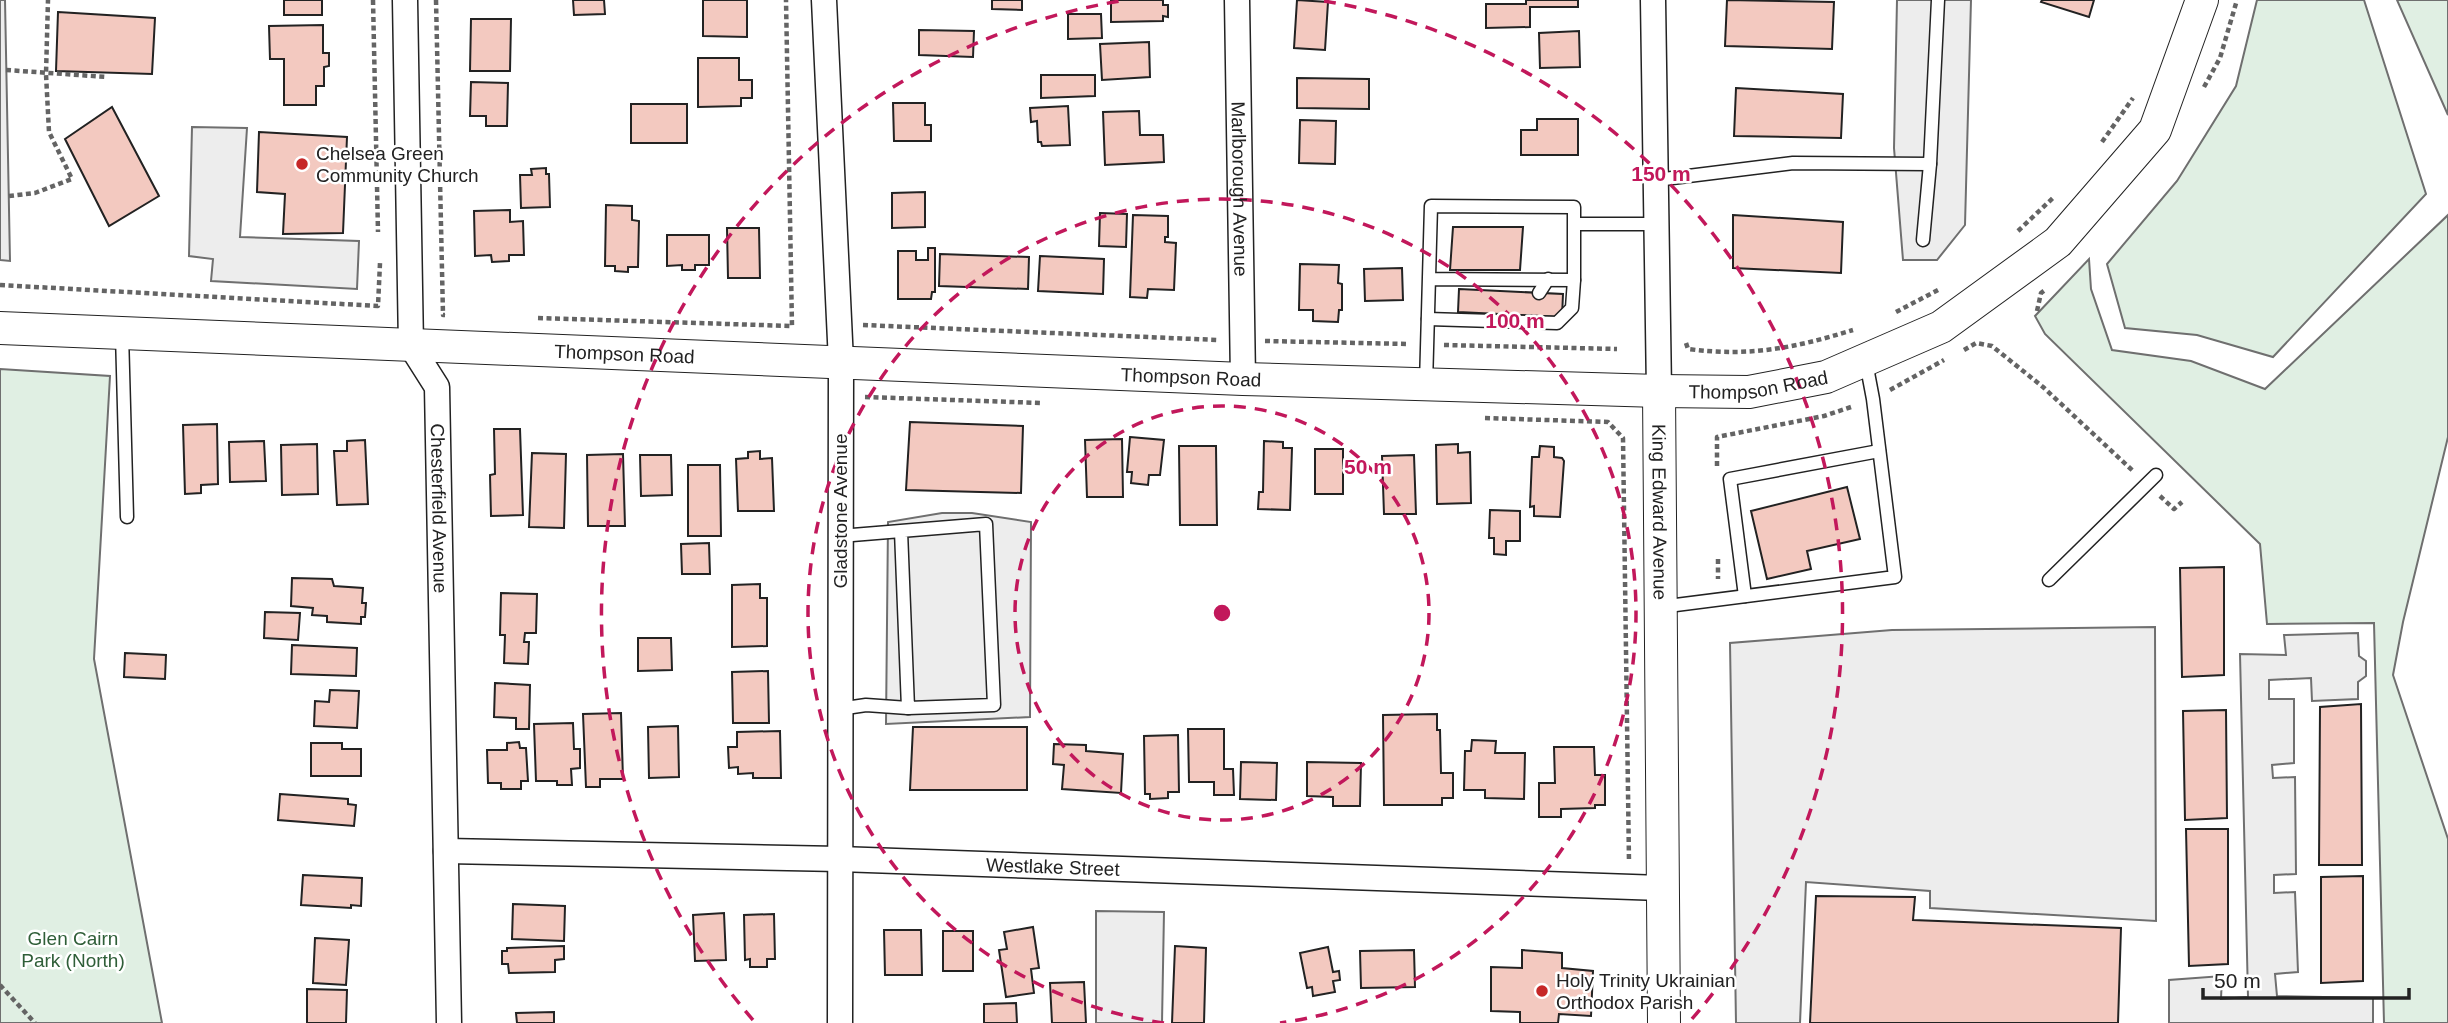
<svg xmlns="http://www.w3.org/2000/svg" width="2448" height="1023" viewBox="0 0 2448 1023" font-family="Helvetica,sans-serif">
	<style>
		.green { fill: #e0efe3; stroke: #6f6f6f; stroke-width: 2 }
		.parking { fill: #ededed; stroke: #6f6f6f; stroke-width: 2 }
		.building { fill: #f3c9c0; stroke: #222; stroke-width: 2 }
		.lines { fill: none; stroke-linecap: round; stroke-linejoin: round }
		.service-casing { stroke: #222; stroke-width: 15 }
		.minor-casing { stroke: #222; stroke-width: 27 }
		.tertiary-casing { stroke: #222; stroke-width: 34 }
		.path { stroke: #646464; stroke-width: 4.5; stroke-dasharray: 5 3.5; stroke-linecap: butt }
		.service { stroke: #fff; stroke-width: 12 }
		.minor { stroke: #fff; stroke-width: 24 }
		.tertiary { stroke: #fff; stroke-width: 32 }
		.ring { fill: none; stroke: #c2185b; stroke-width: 3.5; stroke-dasharray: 12 9 }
		.poi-dot { fill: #c62828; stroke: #fff; stroke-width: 2.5 }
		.labels { text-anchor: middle; stroke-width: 5; stroke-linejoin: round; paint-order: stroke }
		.poi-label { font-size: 19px; fill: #222; stroke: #fff; text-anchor: start }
		.street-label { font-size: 19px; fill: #222; stroke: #fff }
		.park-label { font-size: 19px; fill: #2f5e38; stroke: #fff }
		.centre { fill: #c2185b; stroke: #fff; stroke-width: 3.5 }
		.ring-label { font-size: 21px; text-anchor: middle; font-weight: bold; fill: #c2185b; stroke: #fff; stroke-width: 5; stroke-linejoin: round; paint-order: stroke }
	</style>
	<rect width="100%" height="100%" fill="#fff"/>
	<g class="green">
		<polygon points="2257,0 2364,0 2426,194 2273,357 2197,335 2125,328 2107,264 2177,181 2236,86"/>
		<polygon points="2397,0 2448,0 2448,115"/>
		<polygon points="2448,215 2448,437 2403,622 2393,675 2448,839 2448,1023 2384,1023 2374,623 2267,624 2260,544 2045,334 2035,316 2089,259 2091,289 2112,350 2191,361 2265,389"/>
		<polygon points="0,369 110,376 94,659 162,1023 0,1023"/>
	</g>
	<g class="parking">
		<polygon points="0,0 5,0 10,261 0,260"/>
		<polygon points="1897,0 1971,0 1965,225 1937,260 1903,260 1894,148"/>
		<polygon points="192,127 247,128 240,237 359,241 357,289 211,281 213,259 189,256"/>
		<polygon points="942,513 972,513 1031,522 1030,717 886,724 888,522"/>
		<polygon points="2155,627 2156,921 1930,908 1930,891 1806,882 1800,1023 1736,1023 1730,643 1892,630"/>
		<polygon points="2358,633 2359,656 2366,661 2366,676 2358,682 2358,699 2312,701 2311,678 2269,680 2269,699 2294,699 2294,763 2272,765 2273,778 2295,777 2296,874 2274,875 2274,893 2295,892 2298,972 2275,974 2277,996 2373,998 2373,1023 2169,1023 2169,980 2222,976 2221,999 2248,997 2240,654 2286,655 2284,635"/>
		<polygon points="1096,911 1164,912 1162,1023 1096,1023"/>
	</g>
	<g class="building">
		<rect x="284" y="0" width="38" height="15"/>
		<polygon points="573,0 604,0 605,14 574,15"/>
		<polygon points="703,0 747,0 747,37 703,36"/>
		<polygon points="992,0 1022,0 1022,10 992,9"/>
		<polygon points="1111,0 1163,0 1163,5 1168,5 1168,17 1163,16 1163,21 1111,22"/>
		<polygon points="1297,0 1328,2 1325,50 1294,48"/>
		<polygon points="1526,0 1578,0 1578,7 1530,7 1530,27 1486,28 1486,4 1526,4"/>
		<polygon points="1727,0 1834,2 1832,49 1725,46"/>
		<polygon points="2042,0 2094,0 2089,17 2041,2"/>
		<polygon points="58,12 155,18 152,74 56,71"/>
		<polygon points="1068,14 1101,14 1102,38 1068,39"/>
		<polygon points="471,19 511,19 510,71 470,71"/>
		<polygon points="323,25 323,53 329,53 329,66 324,67 324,86 316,86 316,105 284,105 284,59 270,59 269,26"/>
		<polygon points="919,30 974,31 973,57 919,55"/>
		<polygon points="1579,31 1580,67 1540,68 1539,33"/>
		<polygon points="1149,42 1150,77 1102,80 1100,44"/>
		<polygon points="698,58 739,58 739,80 752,80 752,98 741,98 741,106 698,107"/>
		<polygon points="1041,75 1095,75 1095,96 1041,98"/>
		<polygon points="1297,78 1369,79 1369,109 1297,108"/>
		<polygon points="471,82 508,83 507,126 486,126 486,116 470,116"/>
		<polygon points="1736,88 1843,94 1841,138 1734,136"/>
		<polygon points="893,103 925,103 925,125 931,125 931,141 894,141"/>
		<rect x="631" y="104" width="56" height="39"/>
		<polygon points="1068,106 1070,145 1042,146 1041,142 1038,142 1037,121 1031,122 1030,108"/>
		<polygon points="112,107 159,196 109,226 65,139"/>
		<polygon points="1139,111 1140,135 1163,135 1164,162 1105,165 1103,112"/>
		<polygon points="1537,119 1578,119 1578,155 1521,155 1521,130 1537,130"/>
		<polygon points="1300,120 1336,121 1335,164 1299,163"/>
		<polygon points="259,132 347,137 343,233 283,234 285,194 257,192"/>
		<polygon points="546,168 546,174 549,174 550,207 521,208 520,175 532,175 531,169"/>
		<polygon points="925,192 925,227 892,228 892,193"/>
		<polygon points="606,205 632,206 632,220 639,221 638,267 628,267 628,272 615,271 615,266 605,266"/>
		<polygon points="510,210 510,222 523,221 524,255 509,255 509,261 492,262 491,255 475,256 474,211"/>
		<polygon points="1100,213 1127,214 1126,247 1099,246"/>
		<polygon points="1133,215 1168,216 1168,237 1165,237 1165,242 1176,243 1174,290 1148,289 1147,298 1130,297"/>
		<polygon points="1733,215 1843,222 1841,273 1733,268"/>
		<polygon points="1453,227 1523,227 1520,270 1450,270"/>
		<polygon points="727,228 759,228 760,278 728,278"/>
		<polygon points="667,235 709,235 709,265 695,265 695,270 682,270 682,265 667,266"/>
		<polygon points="928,248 935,248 935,292 932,292 931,299 898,299 898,251 916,251 916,260 928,260"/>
		<polygon points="940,254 1029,257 1028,289 939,286"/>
		<polygon points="1040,256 1104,259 1103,294 1038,291"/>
		<polygon points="1300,264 1339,265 1338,283 1342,284 1342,310 1339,310 1338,322 1313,321 1313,310 1299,310"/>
		<polygon points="1402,268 1403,300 1365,301 1364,269"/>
		<polygon points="1459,289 1563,294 1562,317 1458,312"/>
		<polygon points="910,422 1023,426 1021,493 906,490"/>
		<polygon points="217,424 218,484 201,485 201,493 185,494 183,425"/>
		<polygon points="494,429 520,429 523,515 491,516 490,475 495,474"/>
		<polygon points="1130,437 1164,440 1160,475 1149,475 1148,485 1131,483 1132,472 1127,472"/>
		<polygon points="1122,439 1123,497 1087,497 1085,440"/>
		<polygon points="365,440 368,504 337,505 334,451 347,451 347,441"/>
		<polygon points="264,441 266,481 230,482 229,442"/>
		<polygon points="1264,441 1283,442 1283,448 1292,448 1290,510 1258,509 1259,492 1263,492"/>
		<polygon points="317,444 318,494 282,495 281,445"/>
		<polygon points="1458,444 1458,453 1470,452 1471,503 1437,504 1436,445"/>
		<polygon points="1179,446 1216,446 1217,525 1180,525"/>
		<polygon points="1540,446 1554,447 1554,457 1562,458 1564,461 1560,517 1534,516 1534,506 1530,507 1532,457 1539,457"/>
		<rect x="1315" y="449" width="28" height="45"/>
		<polygon points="760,451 760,459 772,458 774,511 738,511 736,459 748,458 748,452"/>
		<polygon points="532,453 566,454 564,528 529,527"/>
		<polygon points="623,454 625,526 588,526 587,455"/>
		<polygon points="640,455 671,455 672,495 641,496"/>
		<polygon points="1414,455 1416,514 1384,514 1382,456"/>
		<polygon points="688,465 720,465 721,536 688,536"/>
		<polygon points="1847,487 1860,539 1807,551 1811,569 1767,579 1751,511"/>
		<polygon points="1490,510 1520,511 1520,541 1506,541 1506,555 1494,554 1494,538 1489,538"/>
		<polygon points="709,543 710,574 682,574 681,544"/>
		<polygon points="2224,567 2224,675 2182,677 2180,568"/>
		<polygon points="292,578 332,579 334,586 363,588 362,603 366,603 365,617 361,617 361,624 327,622 327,616 312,615 313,608 291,606"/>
		<polygon points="760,584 760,598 767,598 767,646 732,647 732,585"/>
		<polygon points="501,593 537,594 536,633 525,633 524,642 529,642 528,664 504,663 505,635 500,635"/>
		<polygon points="265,612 300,613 298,640 264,638"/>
		<polygon points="638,638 671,638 672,670 638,671"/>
		<polygon points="292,645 357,648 356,676 291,674"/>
		<polygon points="125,653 166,655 165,679 124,677"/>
		<polygon points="768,671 769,723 733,723 732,672"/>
		<polygon points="495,683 530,685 529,729 516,729 516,718 494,717"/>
		<polygon points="330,690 359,691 357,728 314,726 315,701 329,702"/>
		<polygon points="2361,704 2362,865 2319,865 2320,707"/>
		<polygon points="2226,710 2227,818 2185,820 2183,711"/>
		<polygon points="621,713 623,779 600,779 600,787 586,787 583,714"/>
		<polygon points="1437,714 1437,730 1440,730 1441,773 1453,773 1453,798 1442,798 1442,805 1384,805 1383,715"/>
		<polygon points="573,723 574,749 580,749 580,768 571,769 572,785 557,785 557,781 536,781 534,724"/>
		<polygon points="678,726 679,777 649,778 648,727"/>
		<polygon points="913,727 1027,727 1027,790 910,790"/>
		<polygon points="1188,729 1224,729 1224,769 1233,769 1234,795 1214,795 1214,782 1189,782"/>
		<polygon points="780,731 781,778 753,778 753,773 738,774 738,767 729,768 728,747 737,747 737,732"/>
		<polygon points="1178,735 1179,792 1168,792 1168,798 1150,799 1150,794 1145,794 1144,736"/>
		<polygon points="1472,740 1496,741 1495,753 1525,753 1524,799 1485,798 1485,790 1464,790 1465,751 1471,751"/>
		<polygon points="519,742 520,748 526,748 528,781 521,781 521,789 501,789 501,783 488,783 487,750 507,750 507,743"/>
		<polygon points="311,743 342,743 342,749 361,749 361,776 311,776"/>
		<polygon points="1054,744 1086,745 1086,751 1123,754 1121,793 1062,789 1064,765 1053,764"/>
		<polygon points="1554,747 1594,747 1595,775 1605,775 1605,805 1595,805 1595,808 1561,809 1561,817 1539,817 1539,783 1555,783"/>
		<polygon points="1241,762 1277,763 1276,800 1240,799"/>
		<polygon points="1307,762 1361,763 1360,806 1333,806 1333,797 1307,796"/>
		<polygon points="280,794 348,799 348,804 356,805 354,826 278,820"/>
		<polygon points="2186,829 2228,829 2228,964 2189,966"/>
		<polygon points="303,875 362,878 361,906 351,905 351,908 301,905"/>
		<polygon points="2363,876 2363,981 2321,983 2321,877"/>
		<polygon points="1816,896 1915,897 1913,920 2121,928 2118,1023 1810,1023"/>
		<polygon points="513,904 565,906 564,941 512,939"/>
		<polygon points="724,913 726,960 695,961 693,915"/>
		<polygon points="774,914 775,959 767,959 767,967 750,967 750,959 745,960 744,915"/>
		<polygon points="1033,927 1039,968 1031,969 1034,993 1006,997 999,950 1007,949 1004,932"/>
		<polygon points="884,930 921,930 922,975 885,975"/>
		<rect x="943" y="931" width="30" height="40"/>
		<polygon points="315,938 349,940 346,985 313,983"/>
		<polygon points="564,946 564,959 555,960 555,972 509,973 508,964 502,964 502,951 507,951 507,948"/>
		<polygon points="1175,946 1206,948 1204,1023 1172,1023"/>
		<polygon points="1328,947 1333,972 1339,971 1340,980 1333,981 1335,992 1313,996 1312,987 1307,988 1300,953"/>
		<polygon points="1414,950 1415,987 1361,988 1360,951"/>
		<polygon points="1522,950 1562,953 1562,968 1593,971 1591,1016 1559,1014 1558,1023 1520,1023 1520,1012 1491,1011 1491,967 1522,968"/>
		<polygon points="1084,982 1086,1023 1052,1023 1050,983"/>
		<polygon points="307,989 347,990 346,1023 307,1023"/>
		<polygon points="1016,1003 1017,1023 984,1023 984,1004"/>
		<polygon points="554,1012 554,1023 517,1023 516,1013"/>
	</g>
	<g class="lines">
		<g class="service-casing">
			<g id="service">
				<polyline points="1656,180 1793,163 1930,164 1938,0"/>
				<polyline points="1576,224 1657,224"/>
				<polyline points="1923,240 1930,164"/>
				<polyline points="1539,293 1548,279"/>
				<polyline points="1428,319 1557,323 1572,308 1574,280"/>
				<polyline points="122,334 127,517"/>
				<polyline points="1426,384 1431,206 1574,207 1574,280 1429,279"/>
				<polyline points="840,536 986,524 994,705 908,708 901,531"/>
				<polyline points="2049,580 2156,475"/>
				<polyline points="1745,596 1730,479 1879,451"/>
				<polyline points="1660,607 1895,577 1873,399 1866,362"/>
				<polyline points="839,709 866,705 908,708"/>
			</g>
		</g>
		<g class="minor-casing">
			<g id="minor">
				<path id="s1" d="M 405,0 L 411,346 L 437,387 L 449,1023"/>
				<polyline points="824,0 841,362 840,1023"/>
				<path id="s2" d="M 1237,0 L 1243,379"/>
				<polyline points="1653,0 1659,391"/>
				<path id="s3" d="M 446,851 L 839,859 L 1661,888"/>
			</g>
		</g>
		<g class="tertiary-casing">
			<g id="tertiary">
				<path id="s4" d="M 0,328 L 1243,379 L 1659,391 L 1749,392 L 1826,377 L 1941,327 L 2058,242 L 2155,130 L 2202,0"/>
				<path id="s5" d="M 1659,391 L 1664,1023"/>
			</g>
		</g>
		<g class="path">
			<polyline points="373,0 378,232"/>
			<polyline points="436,0 443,315 445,315"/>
			<polyline points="6,70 107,77"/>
			<polyline points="2204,87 2220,58 2237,0"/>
			<polyline points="2102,142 2133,98"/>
			<polyline points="9,196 35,193 72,179 49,132 46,74 48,0"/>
			<polyline points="2018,231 2055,196"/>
			<polyline points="0,285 378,306 380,263"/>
			<polyline points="2037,311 2041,293 2045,290"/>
			<polyline points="1896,312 1938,290"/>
			<polyline points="538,318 792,326 786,0"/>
			<polyline points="863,325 1218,340"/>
			<polyline points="1265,341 1407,344"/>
			<path d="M 1686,343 L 1688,349 C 1751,357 1794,348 1853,330"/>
			<polyline points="1444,345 1617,349"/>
			<polyline points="1964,350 1976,343 1992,346 2043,387 2133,471"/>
			<polyline points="1890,390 1944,360"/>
			<polyline points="865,397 1042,403"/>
			<polyline points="1485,418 1608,422 1623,438 1629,862"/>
			<polyline points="1717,466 1717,437 1824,416 1854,406"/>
			<polyline points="2160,496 2174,509 2182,502"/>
			<polyline points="1718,559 1718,579"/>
			<polyline points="0,985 35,1023"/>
		</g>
		<use href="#service" class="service"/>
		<use href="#minor" class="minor"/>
		<use href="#tertiary" class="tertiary"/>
	</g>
	<g class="ring">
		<circle cx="1222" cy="613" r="207"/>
		<path d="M1164 1023A414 414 0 1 1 1280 1023"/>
		<path d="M753 1020A621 621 0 0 1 1120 1M1324 1A621 621 0 0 1 1691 1020"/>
	</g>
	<g class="poi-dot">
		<circle cx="302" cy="164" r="7"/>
		<circle cx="1542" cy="991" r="7"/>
	</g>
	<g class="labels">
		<g class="poi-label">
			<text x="316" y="160">Chelsea Green<tspan x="316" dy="22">Community Church</tspan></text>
			<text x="1556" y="987">Holy Trinity Ukrainian<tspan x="1556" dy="22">Orthodox Parish</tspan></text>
		</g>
		<g class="street-label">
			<text dy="7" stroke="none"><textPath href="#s2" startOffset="189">Marlborough Avenue</textPath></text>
			<text dy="7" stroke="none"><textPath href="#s4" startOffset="625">Thompson Road</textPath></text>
			<text dy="7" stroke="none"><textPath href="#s4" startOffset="1192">Thompson Road</textPath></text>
			<text dy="7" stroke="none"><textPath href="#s4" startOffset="1760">Thompson Road</textPath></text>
			<text dy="7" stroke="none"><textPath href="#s1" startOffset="516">Chesterfield Avenue</textPath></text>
			<text transform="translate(840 511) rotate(-90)" y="7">Gladstone Avenue</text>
			<text dy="7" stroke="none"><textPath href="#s5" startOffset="121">King Edward Avenue</textPath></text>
			<text dy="7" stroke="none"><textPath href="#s3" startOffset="607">Westlake Street</textPath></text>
		</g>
		<g class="park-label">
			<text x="73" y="945">Glen Cairn<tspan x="73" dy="22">Park (North)</tspan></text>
		</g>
	</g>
	<circle cx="1222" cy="613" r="10" class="centre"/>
	<g class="ring-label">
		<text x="1661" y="181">150 m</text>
		<text x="1515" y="328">100 m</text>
		<text x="1368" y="474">50 m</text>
	</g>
	<path d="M2203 988v10h206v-10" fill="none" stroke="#222222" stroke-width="3.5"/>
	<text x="2214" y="988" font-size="21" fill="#222222" stroke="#ffffff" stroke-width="5" paint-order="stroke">50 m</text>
</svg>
